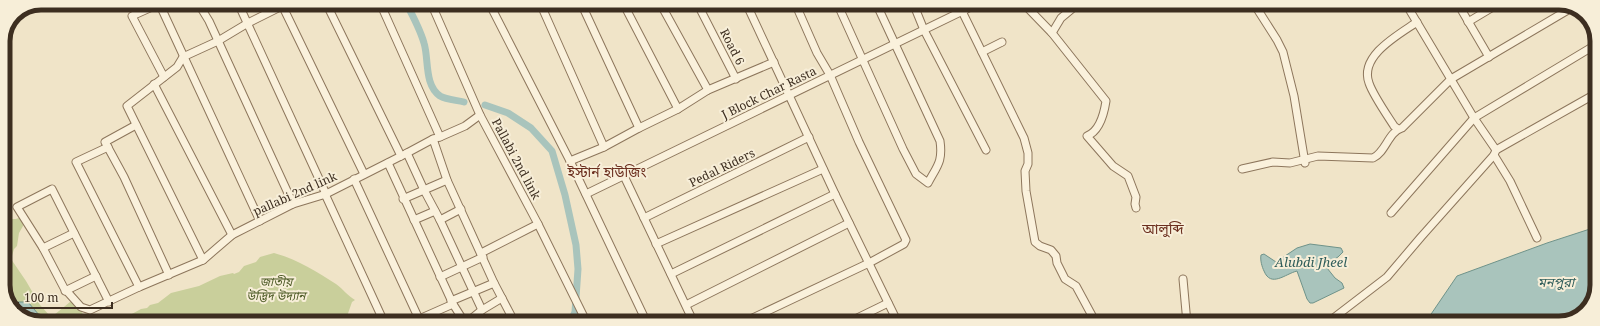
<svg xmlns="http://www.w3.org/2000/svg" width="1600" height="326" viewBox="0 0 1600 326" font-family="'Noto Serif','Noto Sans Bengali',serif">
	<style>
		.green { fill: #c9cf9b }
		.water { fill: #a9c4bc; stroke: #6f938a }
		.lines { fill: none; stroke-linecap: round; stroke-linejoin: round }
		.canal { stroke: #a9c4bc; stroke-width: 7 }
		.minor-casing { stroke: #8d765c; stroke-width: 9 }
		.minor { stroke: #faf1dc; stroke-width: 7 }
		.labels { text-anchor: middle; stroke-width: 4; stroke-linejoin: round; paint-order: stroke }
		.street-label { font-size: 12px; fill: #3d2e20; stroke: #f7eed8 }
		.park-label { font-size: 12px; font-style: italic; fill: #4d5a26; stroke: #f7eed8 }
		.water-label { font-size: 13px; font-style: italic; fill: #2f5d5a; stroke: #f7eed8 }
		.quarter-label { font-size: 14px; fill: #6b2e1e; stroke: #f7eed8 }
		.rim { fill: none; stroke: #3d2e20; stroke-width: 5 }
	</style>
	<rect width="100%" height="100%" fill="#f0e4c8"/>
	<g class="green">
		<polygon points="3,203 11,219 16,219 24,216 23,226 19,233 17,246 14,249 11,259 26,281 40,305 50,316 54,315 70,302 77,303 87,322 33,322 14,312 3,290"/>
		<path d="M 274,253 C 296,259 316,271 336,284 C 343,289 348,296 355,300 L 352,302 L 345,322 L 108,322 L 130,315 L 141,309 L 147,308 L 150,305 L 158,303 L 171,293 L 199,286 L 220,276 L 233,273 L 234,274 L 239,272 L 244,266 L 256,262 L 260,257 Z"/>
	</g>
	<g class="water">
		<polygon points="1596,227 1596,293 1584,314 1560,323 1425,323 1457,276 1547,243"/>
		<path d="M 1310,244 L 1341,248 L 1343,252 L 1338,257 L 1328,263 L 1327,268 L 1335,278 L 1342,283 L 1344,288 L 1313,303 L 1310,303 L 1307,299 L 1297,271 C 1285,274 1271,288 1264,271 C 1262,267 1260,260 1261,255 L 1264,254 L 1276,262 L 1297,248 Z"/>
		<polygon points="18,302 28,302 45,322 33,322 14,312 14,307"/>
	</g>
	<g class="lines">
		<g class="canal">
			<path d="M 406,3 C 413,16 420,29 424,43 C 429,59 424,85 440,96 C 447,100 457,100 464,102"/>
			<polyline points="485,105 508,113 531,128 552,151 565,195 576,245 578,269 575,312 570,323"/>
		</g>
		<g class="minor-casing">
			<g id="minor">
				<polyline points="159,3 260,221"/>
				<polyline points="161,3 132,16 164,77"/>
				<polyline points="198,3 209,21 293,204"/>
				<polyline points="238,3 326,194"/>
				<polyline points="281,3 364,174"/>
				<polyline points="326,3 401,156"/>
				<polyline points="380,3 440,137"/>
				<polyline points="431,3 480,115 538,224 587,323"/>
				<polyline points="489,3 570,161 647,323"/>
				<polyline points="540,3 604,147"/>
				<polyline points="581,3 639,128"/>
				<polyline points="623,3 678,109"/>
				<polyline points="660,3 708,90"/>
				<polyline points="697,3 736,79"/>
				<polyline points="746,3 835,194 898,323"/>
				<path d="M 837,3 L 903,149 L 916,174 L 928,183 C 937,166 943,162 940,141 L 876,3"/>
				<polyline points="913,3 924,30 986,150"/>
				<polyline points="958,3 1024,138 1028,153 1028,164 1025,171 1026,191 1035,242 1040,246 1051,250 1056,256 1057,263 1065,279 1076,286 1096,323"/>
				<path d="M 1023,3 L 1052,33 L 1106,101 C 1104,114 1100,131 1087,136 L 1113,166 L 1128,176 L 1136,197 L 1135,204 L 1136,208"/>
				<polyline points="1250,4 1256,7 1277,40 1283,52 1294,96 1305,163"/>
				<polyline points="1406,4 1474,118 1496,150"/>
				<polyline points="1458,4 1489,57"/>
				<polyline points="1468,22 1498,4"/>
				<polyline points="1052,33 1061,18 1079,3"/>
				<polyline points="982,52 1002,42"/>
				<polyline points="154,84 232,235"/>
				<polyline points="136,125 105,142 124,177 169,275"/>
				<path d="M 1398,129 L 1394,126 C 1387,115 1373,95 1369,83 C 1359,56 1398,35 1417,22"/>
				<polyline points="433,139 447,180 494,283 451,301"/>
				<polyline points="108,147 76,162 139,287"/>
				<polyline points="407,153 424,190 440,220 461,209"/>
				<polyline points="1494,155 1510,181 1537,238"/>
				<polyline points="570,161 604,147 639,128 678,109 708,90 774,62"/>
				<polyline points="388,163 453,304 465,323"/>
				<path d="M 1242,169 L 1273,162 L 1290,163 L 1318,156 L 1373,158 C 1386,152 1388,132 1402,128 L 1451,79 L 1573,7"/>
				<polyline points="624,176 694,323"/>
				<polyline points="354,179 419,319 417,319 419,322"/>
				<polyline points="325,194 384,322"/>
				<polyline points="586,194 979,3"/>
				<polyline points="403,199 447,180"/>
				<polyline points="1391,213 1474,118 1597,44"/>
				<polyline points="644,218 809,137"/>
				<polyline points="414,220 435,211"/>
				<polyline points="440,220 482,310"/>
				<polyline points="656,244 823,169"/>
				<polyline points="43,248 74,233"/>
				<polyline points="481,253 538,224"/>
				<polyline points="203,260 127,106 177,67 183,57 218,41 248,23 288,3"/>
				<polyline points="671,274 835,194"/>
				<polyline points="440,277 483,257"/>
				<polyline points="1183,279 1187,323"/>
				<polyline points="494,283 515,323"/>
				<polyline points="65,291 96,276"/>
				<polyline points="109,302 52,189 17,207 43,248 64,288 81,307 90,310 139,287 203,260 232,235 293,204 326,194 407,153 433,139 440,137 465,126 480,115"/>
				<polyline points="686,305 849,223"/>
				<polyline points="419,319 453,304"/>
				<polyline points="185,322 187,319"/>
				<polyline points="408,322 417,319"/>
				<polyline points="466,323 482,310 502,298"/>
				<polyline points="742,323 869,263 904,244 906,240 859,142 830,75 817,53 795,3"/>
				<polyline points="847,323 888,303"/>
				<polyline points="1261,323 1265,320"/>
				<polyline points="1327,323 1387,277 1421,237 1494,155 1496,150 1597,93"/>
			</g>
		</g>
		<use href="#minor" class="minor"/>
	</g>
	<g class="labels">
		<g class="street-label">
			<text transform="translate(732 47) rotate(63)" y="4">Road 6</text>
			<text transform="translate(769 93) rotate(-26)" y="4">J Block Char Rasta</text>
			<text transform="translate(516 159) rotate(62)" y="4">Pallabi 2nd link</text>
			<text transform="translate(722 168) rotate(-26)" y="4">Pedal Riders</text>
			<text transform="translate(295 194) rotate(-24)" y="4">pallabi 2nd link</text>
		</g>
		<g class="park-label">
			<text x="276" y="286">জাতীয়<tspan x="276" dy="14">উদ্ভিদ উদ্যান</tspan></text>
		</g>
		<g class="water-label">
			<text x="1311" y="267">Alubdi Jheel</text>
			<text x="1556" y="287">মনপুরা</text>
		</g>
		<g class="quarter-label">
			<text x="607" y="177">ইস্টার্ন হাউজিং</text>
			<text x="1163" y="234">আলুব্দি</text>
		</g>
	</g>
	<path d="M0 0H1600V326H0ZM41 10H1559A31 31 0 0 1 1590 41V285A31 31 0 0 1 1559 316H41A31 31 0 0 1 10 285V41A31 31 0 0 1 41 10Z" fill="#f7eed8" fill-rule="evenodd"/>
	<path class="rim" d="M41 10H1559A31 31 0 0 1 1590 41V285A31 31 0 0 1 1559 316H41A31 31 0 0 1 10 285V41A31 31 0 0 1 41 10Z"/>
	<path d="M18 302v6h94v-6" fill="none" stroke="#3d2e20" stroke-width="2"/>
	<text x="24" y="302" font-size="12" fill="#3d2e20" stroke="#f7eed8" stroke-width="3" paint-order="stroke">100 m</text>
</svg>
